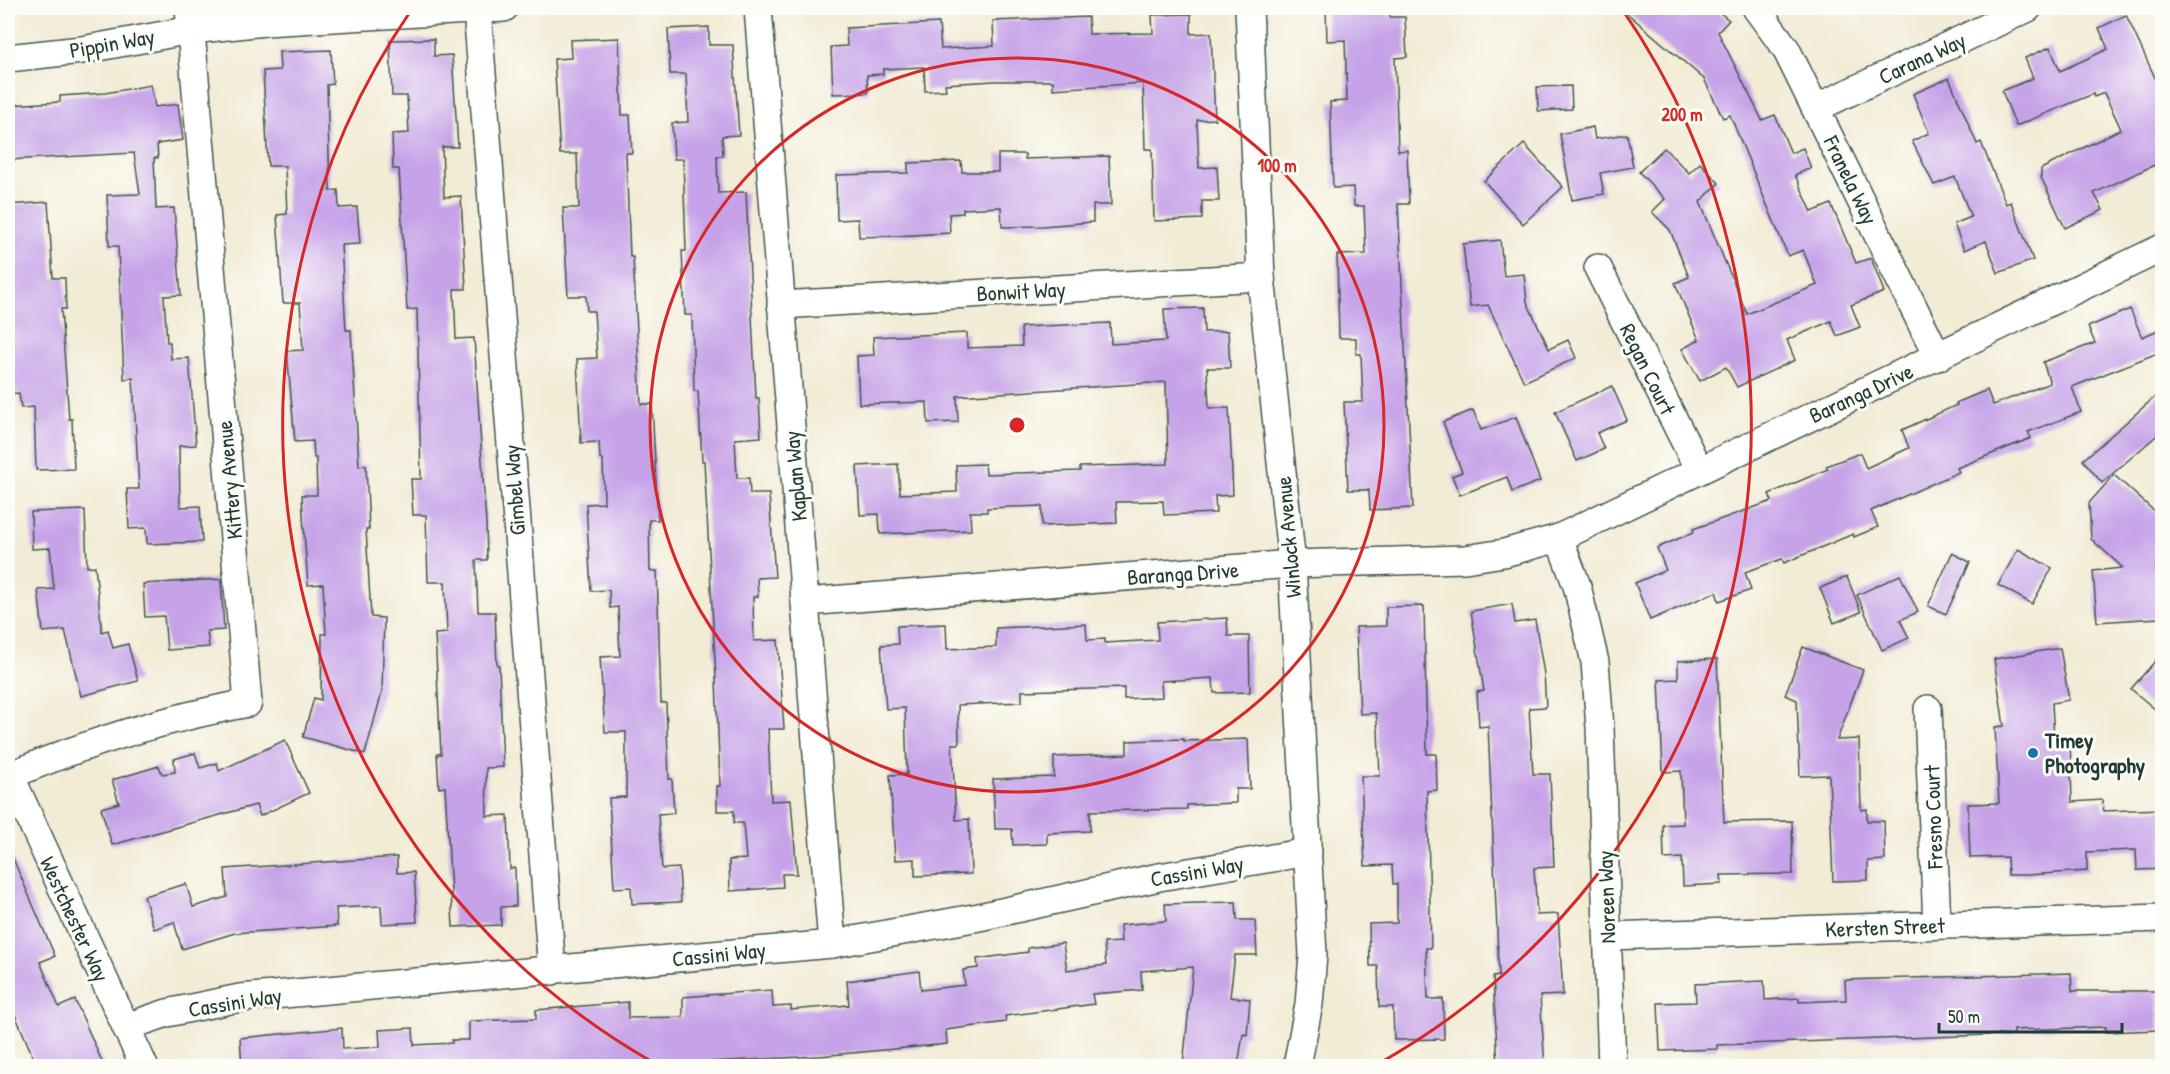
<svg xmlns="http://www.w3.org/2000/svg" width="2170" height="1074" viewBox="0 0 2170 1074" font-family="'Patrick Hand',sans-serif">
	<style>
		.building { fill: #c6a2e8 }
		.lines { fill: none; stroke-linecap: round; stroke-linejoin: round }
		.minor-casing { stroke: #3f574c; stroke-width: 30 }
		.minor { stroke: #fff; stroke-width: 27 }
		.ring { fill: none; stroke: #d62828; stroke-width: 3 }
		.poi-dot { fill: #1f6fb2; stroke: #fdfcf7; stroke-width: 2 }
		.labels { text-anchor: middle; stroke-width: 6; stroke-linejoin: round; paint-order: stroke }
		.street-label { font-size: 22px; fill: #1f3d34; stroke: #fdfcf7 }
		.poi-label { font-size: 22px; font-weight: bold; fill: #1f3d34; stroke: #fdfcf7; text-anchor: start }
		.centre { fill: #d62828; stroke: #fdfcf7; stroke-width: 3 }
		.ring-label { font-size: 18px; text-anchor: middle; font-weight: bold; fill: #d62828; stroke: #fdfcf7; stroke-width: 6; stroke-linejoin: round; paint-order: stroke }
	</style>
	<rect width="100%" height="100%" fill="#fdfcf7"/>
	<filter id="ink" filterUnits="userSpaceOnUse"><feTurbulence type="fractalNoise" baseFrequency=".0167" numOctaves="2"/><feDisplacementMap in="SourceGraphic" scale="12" xChannelSelector="R" yChannelSelector="G"/><feConvolveMatrix kernelMatrix="1 2 1 2 8 2 1 2 1" color-interpolation-filters="sRGB"/></filter>
	<filter id="wash" filterUnits="userSpaceOnUse"><feTurbulence type="fractalNoise" baseFrequency=".008" numOctaves="4" result="noise"/><feDisplacementMap in="SourceGraphic" scale="24" xChannelSelector="R" yChannelSelector="G"/><feGaussianBlur stdDeviation="1.35" result="paint"/><feColorMatrix in="noise" values="0 0 0 0 0 0 0 0 0 0 0 0 0 0 0 0 0 1.4 0 .05"/><feComposite in="paint" operator="in"/></filter>
	<g filter="url(#wash)">
		<rect width="100%" height="100%" fill="#f2ebd5"/>
		<g id="blocks">
			<g class="building">
				<polygon points="1326,8 1390,8 1390,17 1405,17 1407,57 1395,58 1398,151 1407,150 1409,204 1398,204 1413,508 1370,510 1369,490 1348,490 1344,402 1363,402 1361,354 1356,354 1356,338 1339,338 1337,255 1366,254 1364,206 1354,206 1353,187 1333,188 1330,102 1347,101 1345,40 1327,41"/>
				<polygon points="1621,8 1714,8 1729,20 1718,32 1762,120 1775,115 1791,153 1803,148 1811,168 1795,175 1812,212 1831,204 1856,263 1871,258 1884,292 1851,305 1860,327 1837,336 1831,321 1787,340 1795,360 1737,387 1726,367 1700,381 1682,349 1699,340 1675,283 1689,277 1670,230 1652,212 1665,199 1639,172 1664,148 1689,173 1700,163 1719,183 1700,202 1747,314 1817,285 1803,250 1788,256 1730,115 1723,118 1704,79"/>
				<polygon points="1191,14 1191,34 1211,33 1215,119 1197,120 1199,168 1217,167 1219,201 1202,201 1202,219 1154,221 1152,149 1145,149 1143,83 1053,89 1053,81 995,81 945,84 946,90 925,91 924,67 883,69 883,74 867,75 868,93 833,94 831,47 847,46 846,28 939,23 941,49 994,46 993,21 1088,17 1089,34 1153,33 1152,15"/>
				<polygon points="2126,15 2163,95 2163,161 2094,193 2103,210 2065,228 2041,177 2041,169 2121,129 2104,93 2094,97 2093,94 2016,126 2002,91 2033,78 2025,58 2050,47 2060,71 2108,49 2099,28"/>
				<polygon points="709,27 709,45 733,45 739,135 722,136 723,156 717,156 718,193 746,192 756,398 759,398 761,437 735,439 737,478 749,478 750,494 769,494 775,577 757,578 758,597 753,597 754,641 778,640 784,729 768,729 771,801 791,800 797,874 782,874 783,887 730,891 729,860 746,859 743,823 734,823 734,811 717,811 717,786 720,786 716,679 704,461 702,461 698,391 694,391 692,315 685,315 682,251 686,251 683,159 674,159 672,123 688,122 686,74 670,74 668,29"/>
				<polygon points="619,38 622,115 630,115 632,153 626,153 630,257 633,257 641,404 652,404 658,520 649,520 650,571 657,571 661,703 666,703 669,779 672,779 674,813 658,814 662,869 679,868 681,902 632,904 631,887 614,888 609,798 626,797 626,732 605,732 600,657 620,656 618,607 610,608 609,590 591,591 586,504 604,503 603,459 600,459 599,442 581,443 577,359 597,358 594,311 587,311 586,296 568,296 563,208 579,208 577,154 560,154 554,59 571,58 570,40"/>
				<polygon points="434,39 434,56 452,55 458,147 442,147 444,197 461,196 466,289 454,289 456,339 474,338 486,523 487,560 476,560 478,612 495,612 497,665 499,665 503,767 486,768 487,816 508,815 510,869 515,868 516,906 501,907 501,925 453,927 445,787 439,788 437,754 441,754 435,634 447,633 445,582 428,582 426,515 413,515 411,479 421,479 417,309 407,310 399,169 393,169 392,134 409,133 407,96 392,96 390,40"/>
				<polygon points="331,50 333,84 327,85 330,191 338,190 339,208 357,207 360,244 341,245 346,330 351,330 359,466 366,465 369,529 366,529 371,617 384,618 382,692 365,754 303,737 314,698 321,700 322,634 326,634 323,584 308,585 304,532 302,495 317,495 316,458 314,458 313,441 295,442 287,351 303,350 300,303 283,303 277,215 287,214 285,166 268,166 265,108 263,71 280,70 279,52"/>
				<polygon points="1949,78 1977,144 1981,142 2006,204 2011,202 2033,260 1998,273 1986,241 1964,250 1954,224 1971,217 1955,177 1934,185 1912,141 1929,133 1913,94"/>
				<polygon points="151,85 155,107 178,104 183,140 157,144 158,158 154,158 156,209 174,208 181,295 164,296 167,342 170,342 171,359 189,358 196,445 179,446 180,507 200,506 202,542 147,544 146,528 129,529 127,489 139,489 133,378 124,379 118,246 109,246 107,195 140,194 134,153 8,160 8,105 60,102 60,96 105,93"/>
				<polygon points="1571,86 1572,109 1538,111 1537,87"/>
				<polygon points="1593,127 1595,139 1627,134 1633,167 1600,173 1604,194 1572,200 1560,134"/>
				<polygon points="1524,144 1563,187 1523,224 1484,181"/>
				<polygon points="998,154 1025,154 1025,159 1109,156 1111,205 1093,205 1093,222 1042,226 1002,227 1001,207 963,209 963,213 949,214 950,233 895,236 859,237 858,219 837,220 836,175 908,173 908,163 961,161 962,172 998,172"/>
				<polygon points="48,202 53,278 65,278 66,309 61,309 69,419 72,419 74,469 36,470 34,407 21,408 19,393 8,394 8,205"/>
				<polygon points="1500,240 1504,276 1524,274 1527,302 1549,349 1568,340 1576,358 1524,382 1488,305 1470,307 1463,244"/>
				<polygon points="1203,308 1204,332 1228,331 1230,368 1207,368 1209,408 1229,408 1233,495 1215,496 1216,513 1164,515 1163,501 1116,502 1117,523 1042,526 1042,506 987,508 987,512 970,512 971,530 880,534 879,514 860,515 857,466 898,464 900,494 957,492 956,465 985,464 986,474 1080,471 1080,467 1168,464 1166,382 957,396 958,422 928,423 927,402 859,404 857,356 874,355 873,337 967,333 967,348 1022,346 1021,327 1110,323 1111,344 1166,341 1164,309"/>
				<polygon points="2130,309 2142,337 2163,328 2163,351 2072,387 2081,412 2028,432 2031,438 1957,468 1959,472 1871,511 1878,527 1854,537 1853,534 1784,563 1782,559 1745,572 1751,590 1719,601 1716,592 1650,620 1635,583 1666,570 1657,548 1694,532 1693,529 1772,501 1769,494 1828,469 1826,466 1860,453 1866,468 1909,448 1902,430 1957,405 1956,403 1987,390 1993,405 2050,383 2043,362 2095,343 2088,327"/>
				<polygon points="1612,386 1627,420 1597,433 1604,449 1577,461 1555,412"/>
				<polygon points="2163,390 2163,430 2102,483 2083,460"/>
				<polygon points="1473,410 1481,430 1516,417 1540,481 1512,492 1507,477 1460,495 1452,476 1462,472 1443,422"/>
				<polygon points="2114,475 2163,519 2163,557 2156,565 2159,618 2097,622 2093,571 2123,568 2091,539 2089,503"/>
				<polygon points="85,510 87,567 95,566 102,632 108,630 113,648 128,644 138,681 81,696 65,630 43,632 38,590 54,589 50,548 32,549 31,512"/>
				<polygon points="2018,549 2052,568 2032,604 1998,585"/>
				<polygon points="1952,553 1970,562 1946,614 1928,606"/>
				<polygon points="1900,575 1918,612 1900,620 1909,638 1882,650 1857,595"/>
				<polygon points="1847,577 1861,612 1834,623 1820,588"/>
				<polygon points="221,579 224,630 207,631 209,647 167,650 164,616 145,617 143,584"/>
				<polygon points="1512,604 1515,623 1535,620 1544,674 1546,707 1529,708 1533,774 1550,774 1554,867 1534,868 1537,915 1558,914 1563,995 1540,996 1545,1066 1498,1066 1493,977 1499,976 1488,726 1479,727 1477,692 1484,691 1471,611"/>
				<polygon points="1424,606 1427,754 1436,754 1437,790 1427,791 1431,948 1426,948 1428,999 1443,999 1444,1039 1394,1040 1393,1007 1379,1007 1378,966 1370,966 1369,924 1397,923 1397,884 1393,884 1392,865 1365,866 1361,776 1380,776 1378,731 1376,713 1360,714 1356,627 1386,626 1386,607"/>
				<polygon points="1227,618 1228,636 1249,636 1250,692 1214,693 1213,678 1161,681 1162,697 1124,699 1124,688 1022,691 1022,702 958,705 959,744 952,744 956,820 969,819 971,874 915,876 915,859 895,860 890,775 907,774 905,708 886,709 881,645 898,644 897,626 946,624 947,649 996,647 996,628 1086,624 1087,640 1105,639 1105,643 1158,640 1157,622"/>
				<polygon points="1803,647 1863,670 1837,740 1859,739 1861,810 1867,809 1867,821 1884,821 1885,860 1868,861 1868,880 1833,881 1829,775 1800,776 1797,700 1785,695"/>
				<polygon points="2060,648 2069,700 2052,703 2054,738 2070,737 2072,802 2102,800 2103,811 2163,809 2163,869 2137,870 2136,850 2087,852 2087,871 2027,875 2008,875 2007,857 1970,858 1968,804 1999,803 1995,727 2004,726 1994,659"/>
				<polygon points="2163,652 2163,716 2131,689"/>
				<polygon points="1717,659 1724,822 1792,821 1793,874 1721,875 1722,884 1683,886 1682,858 1664,859 1663,825 1683,824 1681,771 1663,772 1659,680 1678,679 1678,661"/>
				<polygon points="1184,739 1184,741 1248,739 1250,789 1236,789 1236,803 1187,805 1187,809 1090,811 1090,831 1047,833 1047,844 1013,845 1012,829 995,829 993,779 1054,777 1054,757 1127,754 1127,741"/>
				<polygon points="285,740 309,793 260,816 256,805 112,845 101,808 119,803 112,780 159,766 162,774 175,772 174,759 195,753 200,768 217,763 219,771"/>
				<polygon points="8,847 55,956 40,962 59,1007 75,1000 104,1066 37,1066 8,998"/>
				<polygon points="397,857 397,873 414,872 417,922 382,924 381,906 336,908 337,926 235,933 182,949 174,922 154,929 144,896 186,884 193,907 227,897 225,869"/>
				<polygon points="1236,902 1237,920 1255,920 1257,955 1235,955 1230,997 1250,999 1247,1035 1243,1034 1238,1066 1183,1066 1193,967 1141,971 1142,990 1092,994 1094,1004 1005,1016 1006,1022 946,1030 947,1044 820,1056 710,1062 710,1066 242,1066 240,1038 342,1028 343,1049 380,1047 379,1030 413,1028 414,1045 452,1043 452,1040 469,1040 469,1021 536,1019 536,1010 628,1002 628,1018 683,1017 683,997 772,990 773,1007 791,1006 791,1010 849,1005 847,981 919,971 921,990 965,985 963,970 978,968 977,959 1028,952 1028,948 1063,943 1067,970 1106,965 1104,943 1121,942 1120,925 1166,921 1165,904"/>
				<polygon points="2071,973 2072,991 2158,991 2159,1030 2106,1032 2106,1027 2014,1030 2014,1034 1717,1045 1717,1049 1660,1051 1658,1003 1696,1002 1695,984 1764,981 1765,1000 1799,998 1799,1002 1846,1000 1845,980"/>
			</g>
		</g>
	</g>
	<g filter="url(#ink)">
		<use href="#blocks" fill-opacity="0" stroke="#3f574c" stroke-width="1.5"/>
		<g class="lines">
			<g class="minor-casing">
				<g id="minor">
					<polyline points="758,8 832,944"/>
					<polyline points="1249,8 1261,277 1292,564 1313,955 1309,1004 1297,1066"/>
					<polyline points="1756,8 1786,49 1938,357"/>
					<polyline points="477,9 552,971"/>
					<polyline points="8,58 82,50 191,30 265,22 504,8"/>
					<polyline points="1816,108 2028,8"/>
					<polyline points="1598,268 1699,470"/>
					<polyline points="781,305 1261,277"/>
					<polyline points="1559,538 1577,586 1595,662 1600,728 1612,1066"/>
					<polyline points="805,602 1292,564 1465,559 1504,553 1559,538 2162,248"/>
					<polyline points="1928,709 1937,925"/>
					<polyline points="8,771 144,1066"/>
					<path d="M 9,776 C 88,742 163,719 248,703 L 189,8"/>
					<polyline points="1608,936 2162,918"/>
					<polyline points="126,1027 167,1013 240,998 832,944 979,917 1159,877 1308,852"/>
				</g>
			</g>
			<use href="#minor" class="minor"/>
		</g>
	</g>
	<g class="ring">
		<circle cx="1017" cy="425" r="367"/>
		<path d="M656 1064A734 734 0 0 1 412 9M1622 9A734 734 0 0 1 1378 1064"/>
	</g>
	<circle class="poi-dot" cx="2033" cy="753" r="6"/>
	<g class="labels">
		<g class="street-label">
			<text transform="translate(112 43) rotate(-10)" y="8">Pippin Way</text>
			<text transform="translate(1922 58) rotate(-25)" y="8">Carana Way</text>
			<text transform="translate(1851 180) rotate(64)" y="8">Franela Way</text>
			<text transform="translate(1021 291) rotate(-3)" y="8">Bonwit Way</text>
			<text transform="translate(1648 369) rotate(64)" y="8">Regan Court</text>
			<text transform="translate(1861 393) rotate(-25)" y="8">Baranga Drive</text>
			<text transform="translate(795 476) rotate(-95)" y="8">Kaplan Way</text>
			<text transform="translate(229 480) rotate(-95)" y="8">Kittery Avenue</text>
			<text transform="translate(514 490) rotate(-94)" y="8">Gimbel Way</text>
			<text transform="translate(1288 537) rotate(-95)" y="8">Winlock Avenue</text>
			<text transform="translate(1183 573) rotate(-4)" y="8">Baranga Drive</text>
			<text transform="translate(1933 817) rotate(-92)" y="8">Fresno Court</text>
			<text transform="translate(1197 871) rotate(-10)" y="8">Cassini Way</text>
			<text transform="translate(1606 897) rotate(-92)" y="8">Noreen Way</text>
			<text transform="translate(75 919) rotate(65)" y="8">Westchester Way</text>
			<text transform="translate(1885 927) rotate(-2)" y="8">Kersten Street</text>
			<text transform="translate(719 954) rotate(-6)" y="8">Cassini Way</text>
			<text transform="translate(235 1002) rotate(-9)" y="8">Cassini Way</text>
		</g>
		<g class="poi-label">
			<text x="2045" y="748">Timey<tspan x="2045" dy="25">Photography</tspan></text>
		</g>
	</g>
	<circle cx="1017" cy="425" r="9" class="centre"/>
	<g class="ring-label">
		<text x="1682" y="121">200 m</text>
		<text x="1277" y="172">100 m</text>
	</g>
	<rect width="2170" height="1074" fill="none" stroke="#fdfcf7" stroke-width="30"/>
	<path d="M1939 1023v9h183v-9" fill="none" stroke="#1f3d34" stroke-width="3"/>
	<text x="1948" y="1023" font-size="18" fill="#1f3d34" stroke="#fdfcf7" stroke-width="4.5" paint-order="stroke">50 m</text>
</svg>
